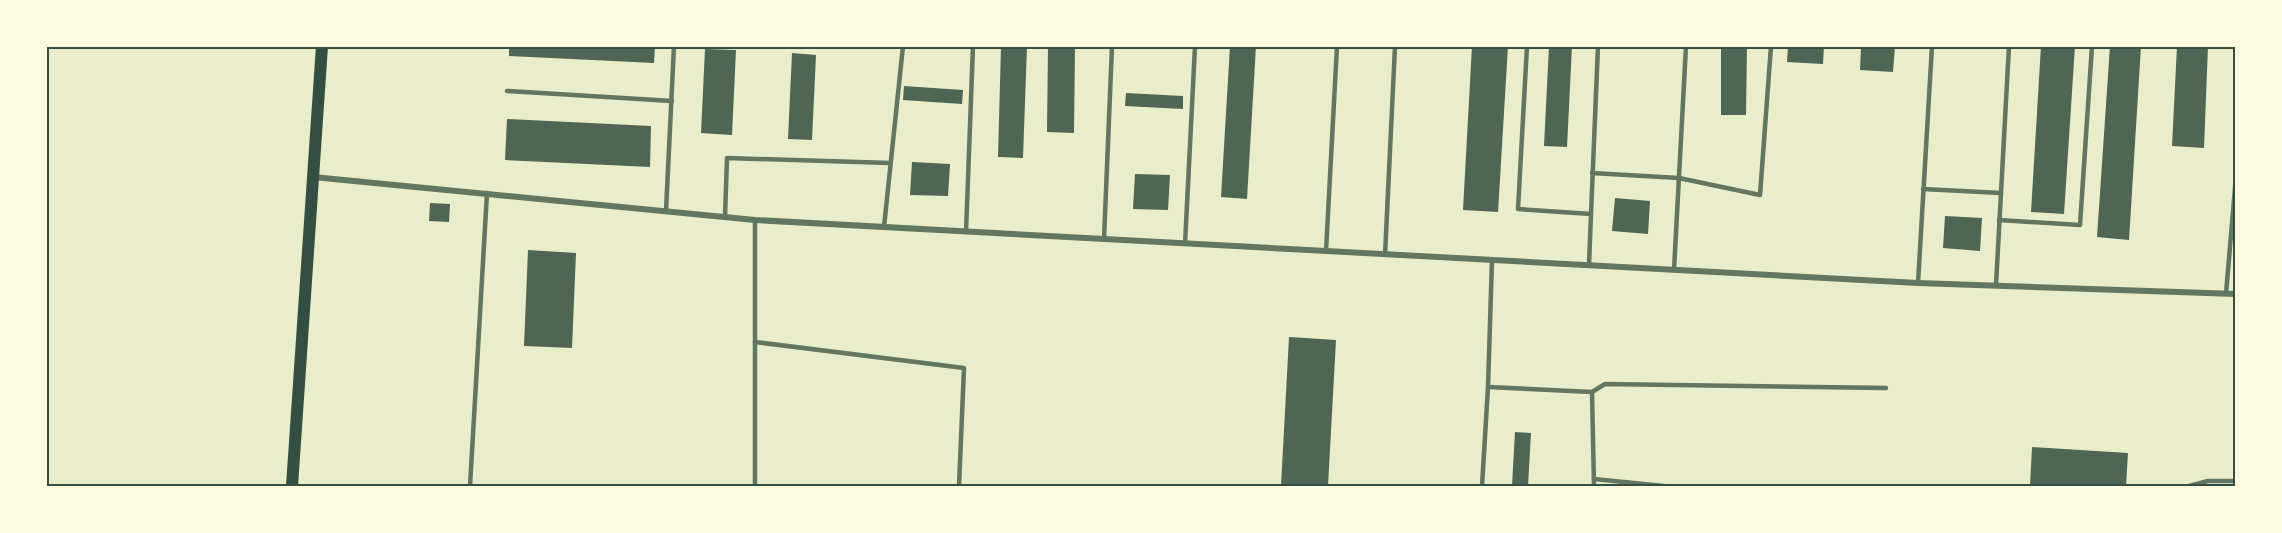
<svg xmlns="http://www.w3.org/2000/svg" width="2282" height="533" viewBox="0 0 2282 533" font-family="Mulish,sans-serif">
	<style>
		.building { fill: #4f6655 }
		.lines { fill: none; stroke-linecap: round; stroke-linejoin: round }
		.service { stroke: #617663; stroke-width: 4.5 }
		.minor { stroke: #617663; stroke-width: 6 }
		.secondary { stroke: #344e41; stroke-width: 12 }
		.neatline { fill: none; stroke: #344e41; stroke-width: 2 }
	</style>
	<rect width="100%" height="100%" fill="#e9edc9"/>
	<g class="building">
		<polygon points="509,46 655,46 654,63 509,56"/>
		<polygon points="1001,46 1027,46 1023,158 998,157"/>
		<polygon points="1048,46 1075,46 1074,133 1047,132"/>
		<polygon points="1230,46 1256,46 1247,199 1221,197"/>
		<polygon points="1472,46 1508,46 1498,212 1463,210"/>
		<polygon points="1549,46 1572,46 1567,147 1544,146"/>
		<polygon points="1721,46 1747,46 1746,115 1721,115"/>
		<polygon points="1788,46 1824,46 1823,64 1787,62"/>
		<polygon points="1861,46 1895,46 1893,72 1860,70"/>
		<polygon points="2041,46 2075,46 2064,214 2031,212"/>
		<polygon points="2110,46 2141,46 2129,240 2097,237"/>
		<polygon points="2177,46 2208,46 2204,148 2172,146"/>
		<polygon points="705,49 736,50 732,135 701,133"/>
		<polygon points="792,53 816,55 812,140 788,139"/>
		<polygon points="904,86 963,90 962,104 903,100"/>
		<polygon points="1126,93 1183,96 1183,109 1125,106"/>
		<polygon points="507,119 651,126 650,167 505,160"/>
		<polygon points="912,162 950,164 948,196 910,195"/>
		<polygon points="1135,174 1170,175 1168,210 1133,209"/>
		<polygon points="1615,198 1650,201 1648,234 1612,231"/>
		<polygon points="430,203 450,204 449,222 429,221"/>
		<polygon points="1945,216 1982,218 1980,251 1943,248"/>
		<polygon points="528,250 576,253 572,348 524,346"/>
		<polygon points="1289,337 1336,340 1328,486 1281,486"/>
		<polygon points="1515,432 1531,433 1528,486 1512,486"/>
		<polygon points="2032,447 2128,453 2126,486 2030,486"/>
	</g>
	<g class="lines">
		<g class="service">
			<polyline points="1527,46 1518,209 1591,214 1589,265"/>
			<polyline points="507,91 672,101"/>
			<polyline points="1592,173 1679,178 1760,195 1771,46"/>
			<polyline points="1923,189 2001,193"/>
			<polyline points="666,211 674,46"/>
			<polyline points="1591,214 1598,46"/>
			<polyline points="725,217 727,158 890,163"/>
			<polyline points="1999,220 2080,225 2092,46"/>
			<polyline points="884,227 903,46"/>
			<polyline points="966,232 973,46"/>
			<polyline points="1104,239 1112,46"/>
			<polyline points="1185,244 1195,46"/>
			<polyline points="1326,251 1337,46"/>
			<polyline points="1385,255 1395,46"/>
			<polyline points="1674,270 1686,46"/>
			<polyline points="1918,283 1932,46"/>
			<polyline points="1996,285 2009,46"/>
			<polyline points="2226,294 2236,176"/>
			<polyline points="755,342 964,368 959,486"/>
			<polyline points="1488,387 1592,392 1605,384 1886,388"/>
			<polyline points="1592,392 1594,486"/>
			<polyline points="1594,479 1664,486"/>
			<polyline points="470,486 487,193"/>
			<polyline points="755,486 755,220"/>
			<polyline points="1482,486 1488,387 1492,260"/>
			<polyline points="2189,486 2208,481 2236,481"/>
		</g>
		<polyline class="minor" points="313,177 755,220 1918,283 2236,294"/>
		<polyline class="secondary" points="292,486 322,46"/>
	</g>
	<rect width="2282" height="533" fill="none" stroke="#fefae0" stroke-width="96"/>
	<rect x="48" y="48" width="2186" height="437" class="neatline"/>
</svg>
